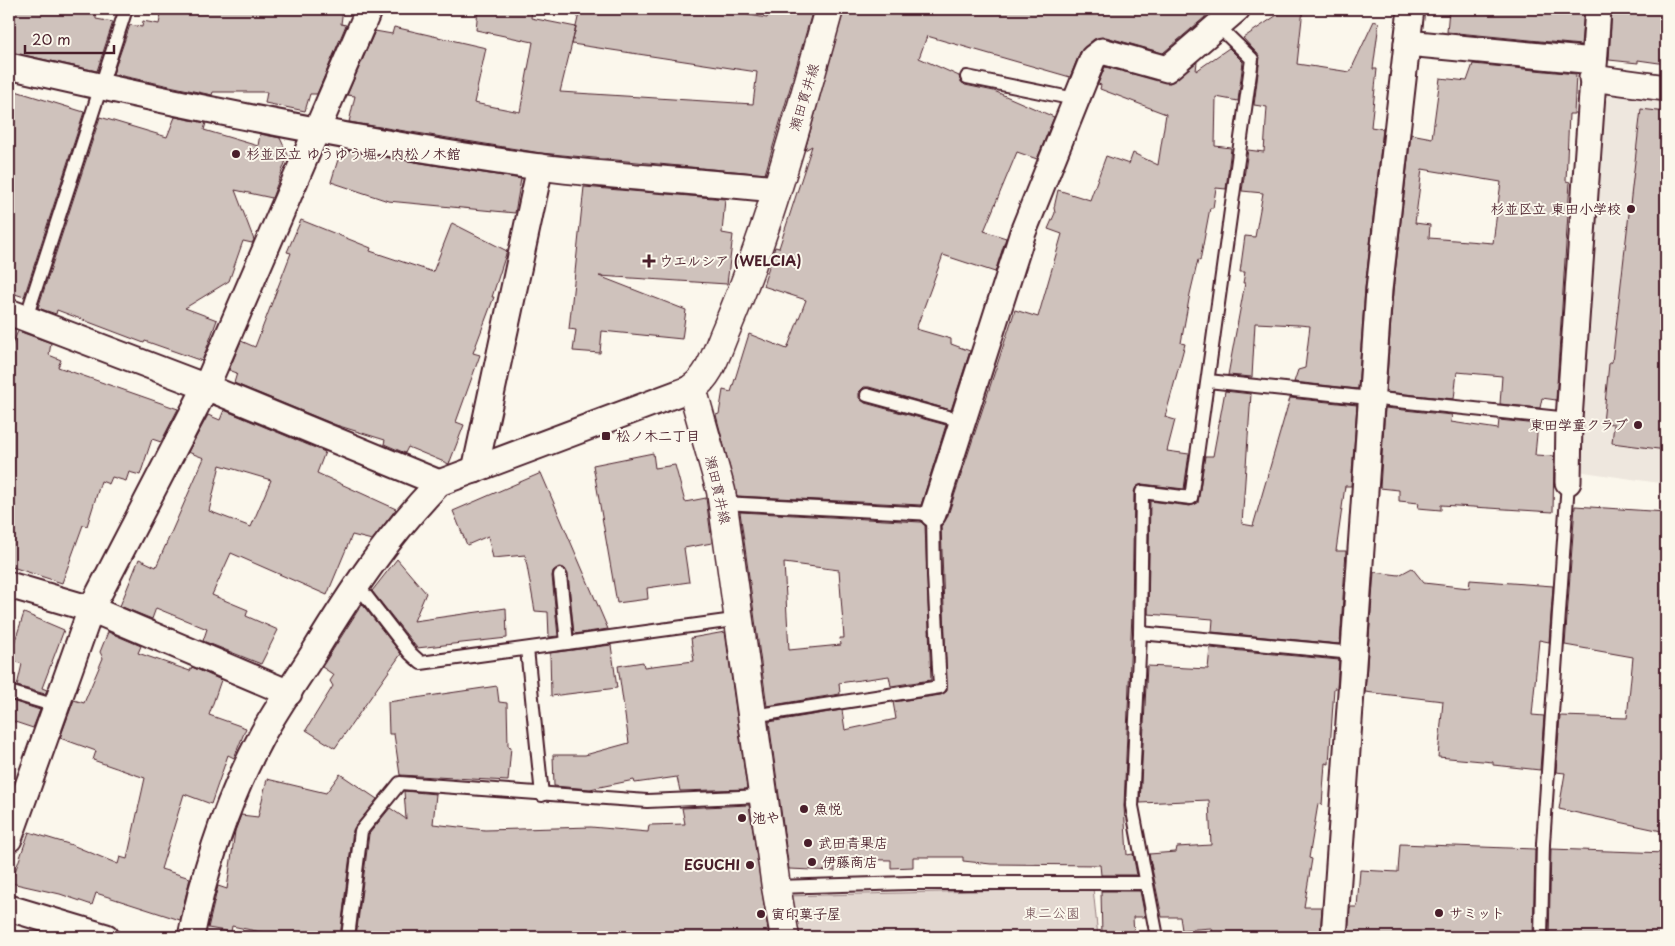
<svg xmlns="http://www.w3.org/2000/svg" width="1675" height="946" viewBox="0 0 1675 946" font-family="'Playpen Sans','Klee One',sans-serif">
	<style>
		.built { fill: #eee7de }
		.green { fill: #e2d7d0; stroke: #967b7e }
		.building { fill: #cfc2bc; stroke: #4a1f2b; fill-rule: evenodd }
		.lines { fill: none; stroke-linecap: round; stroke-linejoin: round }
		.lane-casing { stroke: #4a1f2b; stroke-width: 16 }
		.street-casing { stroke: #4a1f2b; stroke-width: 29 }
		.secondary-casing { stroke: #4a1f2b; stroke-width: 31 }
		.lane { stroke: #fbf7ec; stroke-width: 12 }
		.street { stroke: #fbf7ec; stroke-width: 25 }
		.secondary { stroke: #fbf7ec; stroke-width: 28 }
		.poi-dot { fill: #4a1f2b; stroke: #fbf7ec; stroke-width: 2 }
		.labels { text-anchor: middle; stroke-width: 4; stroke-linejoin: round; paint-order: stroke }
		.street-label { font-size: 14px; fill: #4a1f2b; stroke: #fbf7ec }
		.poi-label { font-size: 14px; font-weight: bold; fill: #4a1f2b; stroke: #fbf7ec; text-anchor: start }
		.park-label { font-size: 14px; fill: #704d54; stroke: #fbf7ec }
	</style>
	<rect width="100%" height="100%" fill="#fbf7ec"/>
	<filter id="ink" filterUnits="userSpaceOnUse"><feTurbulence type="fractalNoise" baseFrequency=".02" numOctaves="2"/><feDisplacementMap in="SourceGraphic" scale="10" xChannelSelector="R" yChannelSelector="G"/><feConvolveMatrix kernelMatrix="1 2 1 2 8 2 1 2 1" color-interpolation-filters="sRGB"/></filter>
	<g filter="url(#ink)">
		<polygon class="built" points="1605,92 1666,101 1666,484 1577,471"/>
		<polygon class="green" points="1093,888 1098,937 1041,937 1040,934 794,937 786,896"/>
		<g class="building">
			<polygon points="9,9 84,9 96,13 96,19 113,22 97,71 9,52"/>
			<polygon points="162,9 343,9 341,24 346,25 317,94 310,94 305,111 265,103 267,92 213,92 212,95 113,74 130,25 142,27 143,21 159,24"/>
			<polygon points="478,9 532,9 531,18 576,27 560,92 753,104 757,72 572,44 580,9 714,9 767,18 770,9 813,9 765,174 541,153 349,122 355,96 347,95 375,31 392,34 394,27 486,48 474,103 520,112 533,42 476,30"/>
			<polygon points="844,9 1194,9 1207,11 1205,17 1163,53 1106,37 1094,39 1080,52 1070,77 927,36 919,58 959,76 960,80 965,85 994,91 1054,117 1037,159 1017,152 984,231 1006,238 995,272 943,255 916,329 951,339 951,344 970,351 951,410 869,387 864,387 859,392 859,398 865,403 946,425 921,505 737,496 716,415 719,414 723,390 731,392 749,334 787,349 806,300 763,286 775,247 779,248 812,146 805,150"/>
			<polygon points="1286,9 1303,9 1297,64 1350,72 1374,21 1379,23 1373,69 1377,69 1371,127 1383,129 1365,288 1358,389 1294,382 1298,370 1305,368 1310,326 1299,325 1255,323 1252,377 1228,375 1245,283 1243,283 1245,272 1240,272 1245,236 1255,237 1263,193 1242,191 1248,150 1264,152 1267,107 1254,105 1260,57 1243,38"/>
			<polygon points="1449,9 1584,9 1581,45 1447,32"/>
			<polygon points="1612,9 1666,9 1666,64 1638,60 1638,63 1609,60"/>
			<polygon points="1229,48 1243,62 1238,101 1216,97 1215,146 1231,148 1226,189 1216,188 1213,208 1210,208 1200,261 1198,260 1190,294 1181,343 1185,344 1165,417 1175,420 1167,451 1189,454 1184,489 1142,484 1136,487 1134,492 1132,613 1124,806 1127,855 1133,854 1137,875 1101,875 1100,865 991,864 963,861 963,857 913,857 913,867 891,868 891,860 835,859 835,871 789,869 769,722 842,710 845,730 896,719 893,702 941,695 947,691 941,525 947,518 1015,310 1038,317 1062,234 1048,229 1055,213 1054,208 1058,190 1090,200 1106,156 1129,164 1133,153 1158,165 1166,114 1100,89 1101,85 1098,84 1105,67 1170,83 1197,62 1196,71"/>
			<path d="M 1473,64 L 1576,74 L 1574,114 L 1569,114 L 1566,181 L 1570,182 L 1556,400 L 1542,398 L 1540,408 L 1500,404 L 1502,376 L 1457,372 L 1454,399 L 1386,392 L 1393,291 L 1411,134 L 1432,138 L 1440,78 L 1467,81 ZM 1422,169 L 1501,182 L 1493,243 L 1429,238 L 1430,225 L 1415,223 Z"/>
			<polygon points="9,89 84,112 24,297 9,292"/>
			<polygon points="1641,109 1666,112 1666,450 1612,443 1614,424 1603,423 1609,364 1612,362"/>
			<polygon points="100,117 167,137 175,117 206,123 204,130 258,146 260,134 280,138 288,155 272,198 235,190 254,240 252,243 243,241 229,281 185,308 217,320 202,361 145,341 144,343 57,310 56,314 38,308"/>
			<polygon points="341,150 521,179 515,213 388,201 331,182"/>
			<polygon points="584,187 725,199 722,233 733,235 727,284 599,276 686,310 682,339 602,331 600,353 573,351 576,330 569,329"/>
			<polygon points="301,220 371,248 370,251 433,272 452,223 507,251 492,297 494,297 473,353 480,355 456,422 464,425 449,464 408,447 405,453 384,444 385,440 336,425 234,383 237,373 229,370 241,341 255,347 291,253 287,252"/>
			<polygon points="18,331 51,343 49,355 61,360 58,367 178,409 161,442 152,439 140,475 129,472 126,481 112,477 109,484 101,481 87,526 83,525 62,583 9,566 9,352"/>
			<polygon points="1225,391 1251,394 1242,524 1253,526 1290,398 1357,405 1351,486 1345,486 1336,551 1346,551 1340,644 1212,632 1213,619 1148,614 1150,501 1190,506 1198,503 1205,456 1213,456"/>
			<polygon points="1385,408 1452,415 1451,422 1498,429 1499,420 1538,424 1535,455 1554,456 1553,512 1441,505 1441,510 1418,508 1419,503 1399,501 1399,490 1380,488"/>
			<path d="M 224,410 L 325,452 L 317,473 L 396,509 L 372,540 L 352,535 L 327,595 L 231,553 L 212,595 L 248,610 L 246,616 L 278,630 L 261,664 L 203,641 L 207,629 L 156,608 L 152,619 L 120,606 L 139,559 L 156,567 L 204,458 L 188,452 L 208,415 L 220,420 ZM 220,465 L 271,480 L 251,527 L 209,511 Z"/>
			<polygon points="653,453 655,468 675,465 685,502 706,498 712,543 684,548 689,582 647,588 648,599 617,603 593,465"/>
			<polygon points="541,473 608,629 574,634 568,574 564,568 559,567 553,571 552,576 558,636 549,637 548,612 535,611 525,555 493,558 488,536 467,545 453,511"/>
			<polygon points="1575,506 1666,512 1666,832 1559,809 1565,773 1556,772 1560,716 1627,718 1633,657 1565,645"/>
			<path d="M 740,512 L 921,522 L 925,525 L 931,680 L 891,686 L 889,676 L 839,683 L 840,694 L 767,706 ZM 784,563 L 839,570 L 844,638 L 840,638 L 841,645 L 789,650 Z"/>
			<polygon points="397,559 426,593 414,621 506,608 507,638 417,648 372,591"/>
			<polygon points="1412,568 1424,583 1469,588 1470,580 1553,586 1549,642 1539,640 1532,715 1544,716 1540,770 1493,765 1493,762 1438,757 1443,701 1365,692 1374,572 1399,575"/>
			<polygon points="362,604 401,654 335,748 306,730 333,686 330,681 334,675 322,667"/>
			<polygon points="24,613 64,630 42,688 47,690 45,694 17,686 22,664 9,659"/>
			<polygon points="108,632 141,646 138,653 190,671 192,667 221,680 209,715 246,728 234,758 228,755 211,804 184,794 161,869 190,878 180,920 96,893 92,905 60,894 11,883 29,832 72,845 118,864 120,857 127,859 145,778 93,760 96,751 60,738 74,700 84,703 103,658 100,652"/>
			<polygon points="725,632 747,789 680,791 677,777 635,783 634,780 590,789 554,786 553,755 585,755 629,743 618,666 643,662 644,667 694,661 691,638"/>
			<polygon points="611,645 617,688 551,696 550,653"/>
			<polygon points="1210,648 1339,660 1337,688 1334,688 1329,764 1325,763 1322,805 1318,804 1309,858 1312,859 1304,907 1322,907 1320,937 1255,937 1254,932 1213,934 1212,928 1182,930 1180,917 1162,917 1149,854 1176,852 1177,847 1211,845 1209,800 1140,803 1147,666 1208,669"/>
			<polygon points="497,686 499,702 507,703 508,746 511,747 508,781 400,775 394,734 389,734 388,702"/>
			<polygon points="12,701 40,710 33,728 9,720"/>
			<polygon points="340,774 377,799 353,830 340,937 284,937 232,926 231,932 208,928 218,886 227,889 235,831 241,815 258,817 267,779 326,793"/>
			<polygon points="404,791 436,794 433,824 485,830 591,827 648,832 649,825 685,824 682,808 749,805 769,937 356,937 369,834 390,808 406,819"/>
			<polygon points="1400,844 1535,849 1533,937 1348,937 1350,907 1357,907 1360,870 1398,872"/>
			<polygon points="1551,849 1666,853 1666,937 1549,937"/>
			<polygon points="1101,891 1140,891 1145,917 1133,917 1134,937 1102,937"/>
		</g>
		<g class="lines">
			<g class="lane-casing">
				<g id="lane">
					<polyline points="967,77 1075,99"/>
					<polyline points="26,318 126,9"/>
					<polyline points="1208,381 1569,419"/>
					<polyline points="867,395 962,421"/>
					<polyline points="723,503 933,514 934,575 940,687 753,716"/>
					<polyline points="560,575 567,643"/>
					<polyline points="356,583 410,653 421,663 741,619"/>
					<polyline points="1140,633 1353,653"/>
					<polyline points="527,649 542,795"/>
					<polyline points="9,692 56,706"/>
					<polyline points="776,887 908,883 1146,883"/>
					<polyline points="348,937 361,831 400,783 647,801 764,796"/>
					<polyline points="1157,937 1132,806 1140,633 1142,492 1191,498 1252,59 1218,26"/>
					<polyline points="1541,937 1543,844 1568,482"/>
				</g>
			</g>
			<g class="street-casing">
				<g id="street">
					<polyline points="1407,43 1594,61"/>
					<path d="M 9,66 C 184,106 361,142 539,167 C 617,177 697,181 776,189"/>
					<polyline points="1592,78 1666,88"/>
					<polyline points="9,312 206,387 439,483"/>
					<polyline points="475,470 540,167"/>
					<polyline points="1568,482 1569,419 1598,9"/>
					<polyline points="933,514 1023,232 1093,58 1102,51 1167,69 1237,9"/>
					<polyline points="9,585 91,609 289,693"/>
					<polyline points="9,839 91,609 206,387 369,9"/>
					<polyline points="9,908 106,937"/>
					<path d="M 191,937 C 205,867 227,801 261,737 C 276,709 296,681 313,654 C 352,590 387,537 439,483 L 692,388"/>
					<polyline points="1334,937 1379,290 1411,9"/>
				</g>
			</g>
			<g class="secondary-casing">
				<path id="secondary" d="M 785,937 L 776,887 L 721,491 L 692,388 C 711,376 717,350 726,330 C 770,227 799,117 829,9"/>
			</g>
			<use href="#lane" class="lane"/>
			<use href="#street" class="street"/>
			<use href="#secondary" class="secondary"/>
		</g>
	</g>
	<g class="poi-dot">
		<circle cx="236" cy="154" r="5"/>
		<circle cx="1631" cy="209" r="5"/>
		<path d="M646.5 253.5h5v5h5v5h-5v5h-5v-5h-5v-5h5z"/>
		<circle cx="1638" cy="425" r="5"/>
		<rect x="601" y="431" width="10" height="10" rx="2.5"/>
		<circle cx="804" cy="809" r="5"/>
		<circle cx="742" cy="818" r="5"/>
		<circle cx="808" cy="843" r="5"/>
		<circle cx="812" cy="862" r="5"/>
		<circle cx="750" cy="865" r="5"/>
		<circle cx="1439" cy="913" r="5"/>
		<circle cx="761" cy="914" r="5"/>
	</g>
	<g class="labels">
		<g class="street-label">
			<text transform="translate(804 97) rotate(-73)" y="5">瀬田貫井線</text>
			<text transform="translate(718 490) rotate(77)" y="5">瀬田貫井線</text>
		</g>
		<g class="poi-label">
			<text x="246" y="159">杉並区立 ゆうゆう堀ノ内松ノ木館</text>
			<text x="1621" y="214" text-anchor="end">杉並区立 東田小学校</text>
			<text x="659" y="266">ウエルシア (WELCIA)</text>
			<text x="1628" y="430" text-anchor="end">東田学童クラブ</text>
			<text x="616" y="441">松ノ木二丁目</text>
			<text x="814" y="814">魚悦</text>
			<text x="752" y="823">池や</text>
			<text x="818" y="848">武田青果店</text>
			<text x="822" y="867">伊藤商店</text>
			<text x="740" y="870" text-anchor="end">EGUCHI</text>
			<text x="1449" y="918">サミット</text>
			<text x="771" y="919">寅印菓子屋</text>
		</g>
		<g class="park-label">
			<text x="1052" y="918">東二公園</text>
		</g>
	</g>
	<rect width="1675" height="946" fill="none" stroke="#fbf7ec" stroke-width="30"/>
	<rect x="15" y="15" width="1645" height="916" fill="none" stroke="#4a1f2b" stroke-width="2" filter="url(#ink)"/>
	<path d="M25 45v8h89v-8" fill="none" stroke="#4a1f2b" stroke-width="2.5"/>
	<text x="32" y="45" font-size="15" fill="#4a1f2b" stroke="#fbf7ec" stroke-width="4" paint-order="stroke">20 m</text>
</svg>
